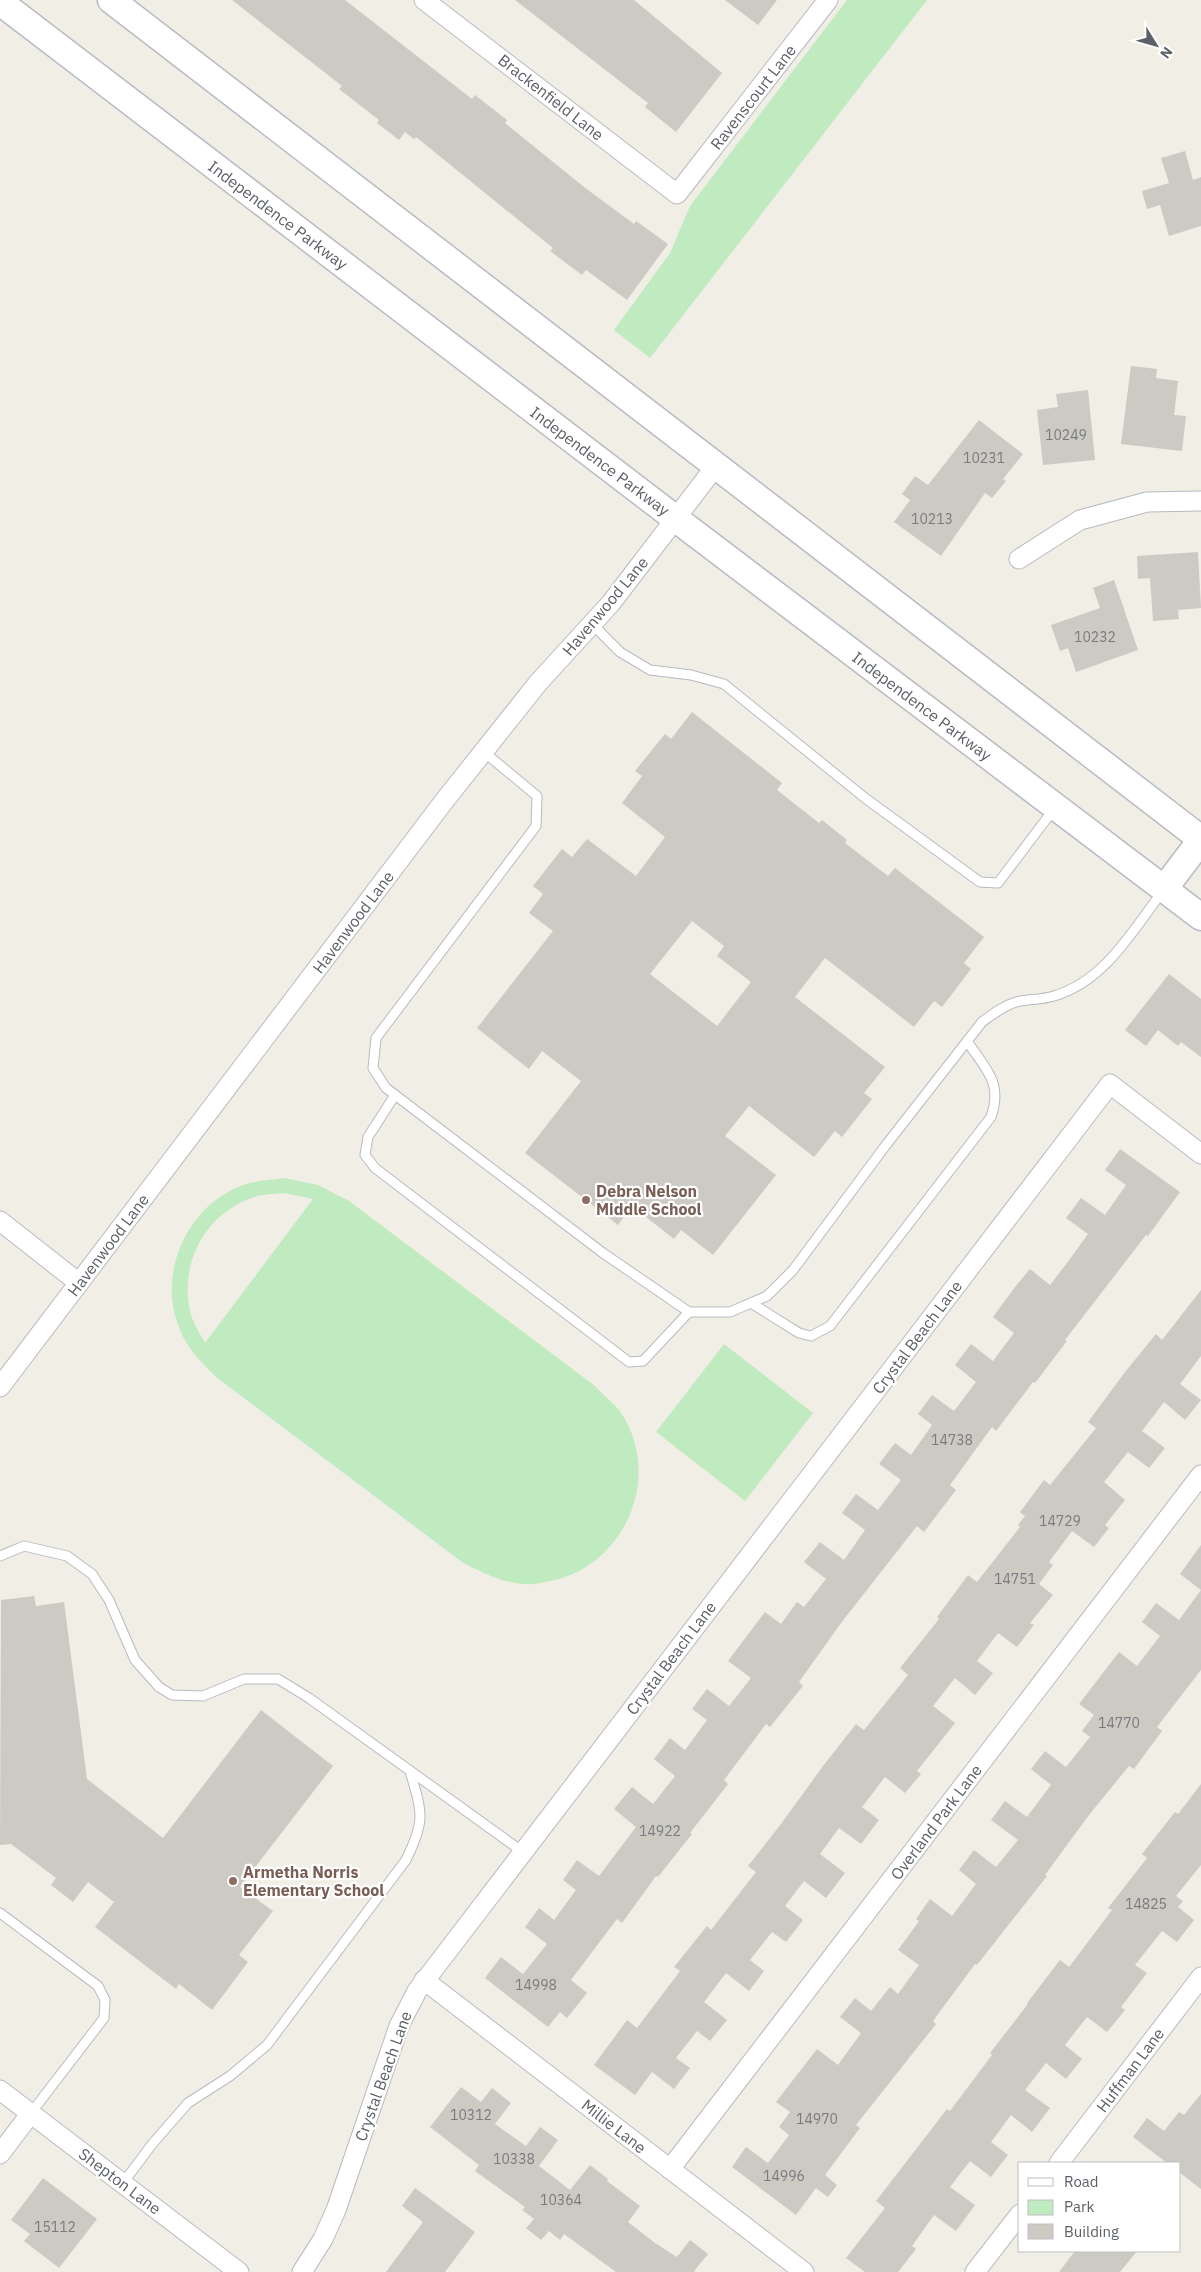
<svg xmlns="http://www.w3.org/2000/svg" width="1201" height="2272" viewBox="0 0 1201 2272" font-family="'IBM Plex Sans',sans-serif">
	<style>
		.green { fill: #c0eabf; fill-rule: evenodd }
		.building { fill: #cdcac4; fill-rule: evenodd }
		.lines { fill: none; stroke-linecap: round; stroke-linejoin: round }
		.service-casing { stroke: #b7bbc0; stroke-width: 11 }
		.minor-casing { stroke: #b7bbc0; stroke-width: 21 }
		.secondary-casing { stroke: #b8bcc2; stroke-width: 29 }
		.service { stroke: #fff; stroke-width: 9 }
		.minor { stroke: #fff; stroke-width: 19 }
		.secondary { stroke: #fff; stroke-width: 26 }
		.education-dot { fill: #8d6e63; stroke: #fff; stroke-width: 2 }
		.labels { text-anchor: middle; stroke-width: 4.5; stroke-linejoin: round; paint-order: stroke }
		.number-label { font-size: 14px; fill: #787b7e }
		.street-label { font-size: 16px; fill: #5c6167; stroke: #fff }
		.education-label { font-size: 16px; font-weight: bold; fill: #785e54; stroke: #fff; text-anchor: start }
	</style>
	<rect width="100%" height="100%" fill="#f0eee5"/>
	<g class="green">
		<polygon points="847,0 927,0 650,358 614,330 670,253 690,206"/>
		<path d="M 284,1178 L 318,1185 L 349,1201 L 595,1386 C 602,1394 612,1402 619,1410 C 666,1476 623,1571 545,1582 C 539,1583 532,1585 526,1584 C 502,1583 483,1573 462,1562 L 216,1377 C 200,1361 184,1345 177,1322 C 158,1266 193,1198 250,1183 C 261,1180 273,1180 284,1178 ZM 284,1193 L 313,1199 L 205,1343 C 200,1334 194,1324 191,1315 C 178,1265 204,1214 254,1197 C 263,1194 274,1194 284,1193 Z"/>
		<polygon points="724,1344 813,1413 745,1501 656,1432"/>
	</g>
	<g class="building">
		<polygon points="232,0 345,0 472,99 475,95 507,120 505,123 584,187 634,224 636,221 668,244 627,300 586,270 582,275 550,251 553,248 416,137 414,139 405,132 399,140 377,123 379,120 339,89 342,86"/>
		<polygon points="515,0 634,0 722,73 676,132 645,107 648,103"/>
		<polygon points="725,0 777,0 758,25"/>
		<polygon points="1185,151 1193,180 1201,177 1201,226 1169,236 1160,205 1147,209 1142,191 1169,183 1161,158"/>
		<polygon points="1131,366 1157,369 1156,378 1178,381 1174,415 1186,416 1182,451 1121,444"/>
		<polygon points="1088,390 1095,460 1043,465 1037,410 1058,407 1056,394"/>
		<polygon points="979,420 1023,454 1003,479 1006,481 992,498 985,493 941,556 894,522 910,500 902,494 915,476 928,485"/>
		<polygon points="1198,552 1201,608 1178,610 1179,619 1153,621 1150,578 1138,579 1137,556"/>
		<polygon points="1114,580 1138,650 1076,672 1068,648 1060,651 1051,625 1100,608 1093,588"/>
		<path d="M 692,712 L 782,783 L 777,790 L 819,823 L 822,820 L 847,840 L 845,843 L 888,876 L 895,868 L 984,937 L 964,963 L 971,969 L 942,1007 L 934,1001 L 914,1027 L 825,958 L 795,997 L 885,1067 L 864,1093 L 872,1099 L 842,1137 L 835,1131 L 814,1157 L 749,1106 L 725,1136 L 776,1175 L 713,1255 L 681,1230 L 674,1239 L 632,1206 L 618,1225 L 525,1153 L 581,1081 L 542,1051 L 529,1069 L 477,1028 L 553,931 L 529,913 L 543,894 L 533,886 L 562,849 L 572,857 L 587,839 L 636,876 L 665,837 L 622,803 L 642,776 L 635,771 L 665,734 L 671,739 ZM 692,921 L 724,946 L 717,956 L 751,982 L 717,1026 L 650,974 Z"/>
		<polygon points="1169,974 1201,999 1201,1057 1181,1042 1178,1046 1158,1030 1146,1046 1125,1030"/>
		<polygon points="1120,1149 1180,1192 1148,1236 1146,1235 1065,1340 1067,1341 1035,1383 1033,1382 996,1431 992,1427 950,1485 956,1490 924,1532 917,1526 841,1623 799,1682 803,1686 770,1727 766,1724 724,1780 728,1784 690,1833 692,1834 658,1877 656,1876 622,1923 617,1919 571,1980 587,1993 567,2018 560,2012 548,2027 485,1978 501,1957 523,1974 547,1944 525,1927 539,1908 554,1920 576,1890 563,1880 577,1860 599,1876 636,1827 614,1809 632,1787 653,1804 675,1776 654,1759 670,1738 685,1750 707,1720 692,1709 707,1689 729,1706 751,1678 728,1661 765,1612 781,1624 797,1602 804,1607 826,1579 804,1562 820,1542 844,1560 865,1530 842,1513 856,1494 878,1510 901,1480 879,1464 895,1443 911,1455 932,1425 918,1414 932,1395 954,1411 976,1382 955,1365 971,1344 993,1361 1014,1333 993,1317 1015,1287 1030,1269 1050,1285 1067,1263 1088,1234 1066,1218 1081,1198 1105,1215 1126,1185 1105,1170"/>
		<polygon points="1201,1290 1201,1356 1180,1384 1201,1400 1185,1420 1164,1402 1142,1431 1165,1448 1149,1468 1128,1452 1104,1482 1125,1500 1105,1525 1109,1528 1094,1547 1072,1531 1049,1562 1053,1565 1039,1584 1053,1595 1030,1623 1034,1625 1017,1647 998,1633 977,1661 993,1673 975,1695 955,1678 933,1706 955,1723 917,1771 921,1774 905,1793 885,1777 862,1807 879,1820 861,1844 839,1828 820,1854 845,1873 826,1898 804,1881 785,1906 803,1920 786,1942 772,1932 750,1960 764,1971 749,1991 726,1973 704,2002 727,2020 710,2041 697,2031 676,2058 690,2068 674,2089 652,2072 635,2095 594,2065 627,2020 637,2028 680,1971 674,1967 707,1926 711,1930 756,1872 748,1866 781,1824 823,1766 856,1724 864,1730 908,1675 900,1668 939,1619 937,1617 968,1575 977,1582 1020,1527 1018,1525 1025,1516 1020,1512 1044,1480 1050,1485 1096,1428 1088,1422 1125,1372 1156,1334 1162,1340"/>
		<polygon points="1201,1545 1201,1590 1180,1574"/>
		<polygon points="1201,1590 1201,1670 1157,1727 1162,1731 1134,1769 1129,1766 1089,1815 1045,1875 1047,1876 977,1965 975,1964 933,2021 936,2024 856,2125 860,2128 825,2175 837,2185 828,2197 816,2188 796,2215 732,2167 746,2147 768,2163 789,2135 779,2127 790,2112 776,2102 817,2049 838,2065 861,2033 840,2017 855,1998 871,2011 890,1987 898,1994 919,1965 898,1950 919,1921 916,1919 930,1899 952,1916 976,1884 959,1870 974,1850 996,1867 1018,1840 991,1820 1005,1801 1027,1817 1051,1785 1031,1769 1045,1751 1066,1767 1090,1737 1082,1731 1094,1715 1079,1704 1119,1652 1137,1666 1160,1636 1142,1622 1156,1603 1179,1620"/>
		<polygon points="34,1596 36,1606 64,1602 87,1779 163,1838 261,1710 333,1766 240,1887 273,1911 239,1955 248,1962 212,2010 179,1984 176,1989 95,1927 114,1902 88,1882 73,1902 51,1885 56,1878 11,1844 0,1845 1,1600"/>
		<polygon points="1201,1784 1201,1865 1176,1896 1183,1901 1178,1907 1194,1920 1177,1942 1162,1931 1135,1965 1147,1973 1121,2007 1125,2010 1107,2032 1087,2017 1065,2045 1082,2059 1066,2079 1046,2063 1025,2090 1050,2108 1032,2132 1011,2115 991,2142 1008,2155 991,2177 970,2161 950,2187 975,2205 956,2231 934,2215 912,2246 916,2249 898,2272 865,2272 846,2258 885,2208 876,2201 947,2109 950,2111 992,2055 990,2053 1028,2004 1027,2003 1060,1960 1069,1967 1112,1910 1108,1908 1147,1858 1142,1854 1175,1812 1178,1814"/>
		<polygon points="461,2087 481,2102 492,2088 511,2103 495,2124 526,2146 540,2127 558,2140 539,2166 570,2190 590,2165 608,2179 607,2181 640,2206 628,2222 655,2243 677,2257 690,2240 708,2254 694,2271 696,2272 616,2272 564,2234 560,2240 549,2231 541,2240 526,2228 534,2219 522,2210 525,2207 475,2171 479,2165 430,2127"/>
		<polygon points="1201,2094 1201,2189 1180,2173 1180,2163 1167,2163 1133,2137 1147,2118 1164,2131 1179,2112 1184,2115"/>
		<polygon points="43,2178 97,2219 59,2268 24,2241 30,2234 11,2220"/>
		<polygon points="415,2188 475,2232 445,2272 386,2272 423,2222 402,2206"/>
		<polygon points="1075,2251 1137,2251 1120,2272 1059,2272"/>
	</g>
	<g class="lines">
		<g class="service-casing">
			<g id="service">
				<polyline points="592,624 620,652 650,670 691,675 724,684 865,798 980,882 998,883 1054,809"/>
				<path d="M 484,752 L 537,796 L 536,826 L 376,1038 L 373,1068 L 386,1088 L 603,1253 L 689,1312 L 730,1312 L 767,1296 L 793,1270 L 886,1145 L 982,1022 C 993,1014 1003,1006 1016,1002 C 1028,999 1041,1000 1054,996 C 1105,981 1132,931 1163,891"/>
				<polyline points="395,1095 368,1137 365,1155 375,1168 629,1362 643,1361 689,1312"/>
				<path d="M 751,1303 L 799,1333 L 811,1336 L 830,1326 L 991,1117 C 1003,1082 986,1070 967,1041"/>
				<polyline points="0,1556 24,1546 67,1556 92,1574 109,1600 135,1660 159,1687 172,1695 203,1696 244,1679 278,1679 309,1698 523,1852"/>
				<polyline points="0,1913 98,1986 105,2000 104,2018 31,2113"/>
				<path d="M 123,2183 L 153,2143 L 188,2103 L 230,2076 L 267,2045 L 406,1860 C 426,1819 422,1813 410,1771"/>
			</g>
		</g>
		<g class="minor-casing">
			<g id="minor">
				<polyline points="424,0 677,194 828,0"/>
				<polyline points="1019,559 1080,520 1147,502 1201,501"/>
				<polyline points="0,1221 79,1283"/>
				<polyline points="0,1387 445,800 538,683 611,603 715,467"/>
				<polyline points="424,1980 804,2272"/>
				<polyline points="0,2090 239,2272"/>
				<polyline points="0,2154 31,2113"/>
				<polyline points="1059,2163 1201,1977"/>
				<polyline points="670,2169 1201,1475"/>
				<polyline points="302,2272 323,2239 336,2210 399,2026 417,1991 1110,1084 1201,1154"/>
				<polyline points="975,2272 1020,2214"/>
			</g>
		</g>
		<g class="secondary-casing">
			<g id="secondary">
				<polyline points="111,0 1201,839"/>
				<polyline points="0,2 676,519 1201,917"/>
				<polyline points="1164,889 1201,840"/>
			</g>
		</g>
		<use href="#service" class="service"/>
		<use href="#minor" class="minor"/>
		<use href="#secondary" class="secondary"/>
	</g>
	<g class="education-dot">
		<circle cx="586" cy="1200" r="5"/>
		<circle cx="233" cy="1881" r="5"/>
	</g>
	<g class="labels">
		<g class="number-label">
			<text x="1066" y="440">10249</text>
			<text x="984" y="463">10231</text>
			<text x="932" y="524">10213</text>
			<text x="1095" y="642">10232</text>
			<text x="952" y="1445">14738</text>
			<text x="1060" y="1526">14729</text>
			<text x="1015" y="1584">14751</text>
			<text x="1119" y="1728">14770</text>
			<text x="660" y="1836">14922</text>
			<text x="1146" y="1909">14825</text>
			<text x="536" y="1990">14998</text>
			<text x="471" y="2120">10312</text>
			<text x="817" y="2124">14970</text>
			<text x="514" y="2164">10338</text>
			<text x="784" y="2181">14996</text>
			<text x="561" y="2205">10364</text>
			<text x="55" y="2232">15112</text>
		</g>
		<g class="street-label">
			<text transform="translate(551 97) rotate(38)" y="6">Brackenfield Lane</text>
			<text transform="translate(753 97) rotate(-52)" y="6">Ravenscourt Lane</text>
			<text transform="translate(278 215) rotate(37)" y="6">Independence Parkway</text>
			<text transform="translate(600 461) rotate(37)" y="6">Independence Parkway</text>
			<text transform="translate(605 606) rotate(-50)" y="6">Havenwood Lane</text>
			<text transform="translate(922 706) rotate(37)" y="6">Independence Parkway</text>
			<text transform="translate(353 922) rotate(-53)" y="6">Havenwood Lane</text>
			<text transform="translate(108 1245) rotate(-53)" y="6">Havenwood Lane</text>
			<text transform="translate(917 1337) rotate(-53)" y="6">Crystal Beach Lane</text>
			<text transform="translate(671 1658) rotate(-53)" y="6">Crystal Beach Lane</text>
			<text transform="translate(936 1822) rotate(-53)" y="6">Overland Park Lane</text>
			<text transform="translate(1130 2070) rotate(-53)" y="6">Huffman Lane</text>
			<text transform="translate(383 2076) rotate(-70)" y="6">Crystal Beach Lane</text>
			<text transform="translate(614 2126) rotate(38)" y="6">Millie Lane</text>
			<text transform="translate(120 2181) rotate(37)" y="6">Shepton Lane</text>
		</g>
		<g class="education-label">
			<text x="596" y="1197">Debra Nelson<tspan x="596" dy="18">Middle School</tspan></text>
			<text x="243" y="1878">Armetha Norris<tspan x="243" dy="18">Elementary School</tspan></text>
		</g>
	</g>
	<rect x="1018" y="2162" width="162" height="90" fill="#ffffff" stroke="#bec0c2"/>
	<rect x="1028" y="2178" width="25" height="8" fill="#ffffff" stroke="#bec0c2"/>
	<text x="1064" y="2187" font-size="15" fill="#5c6167">Road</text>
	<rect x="1028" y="2200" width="25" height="15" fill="#c0eabf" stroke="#bec0c2"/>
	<text x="1064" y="2212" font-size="15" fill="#5c6167">Park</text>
	<rect x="1028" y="2224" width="25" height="15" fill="#cdcac4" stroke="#bec0c2"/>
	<text x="1064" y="2237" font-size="15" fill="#5c6167">Building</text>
	<g transform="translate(1156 45) rotate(127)" stroke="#ffffff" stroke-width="4" paint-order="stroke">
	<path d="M0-4L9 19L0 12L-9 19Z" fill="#5c6167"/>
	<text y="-8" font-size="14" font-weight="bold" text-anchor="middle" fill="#5c6167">N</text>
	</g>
</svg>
